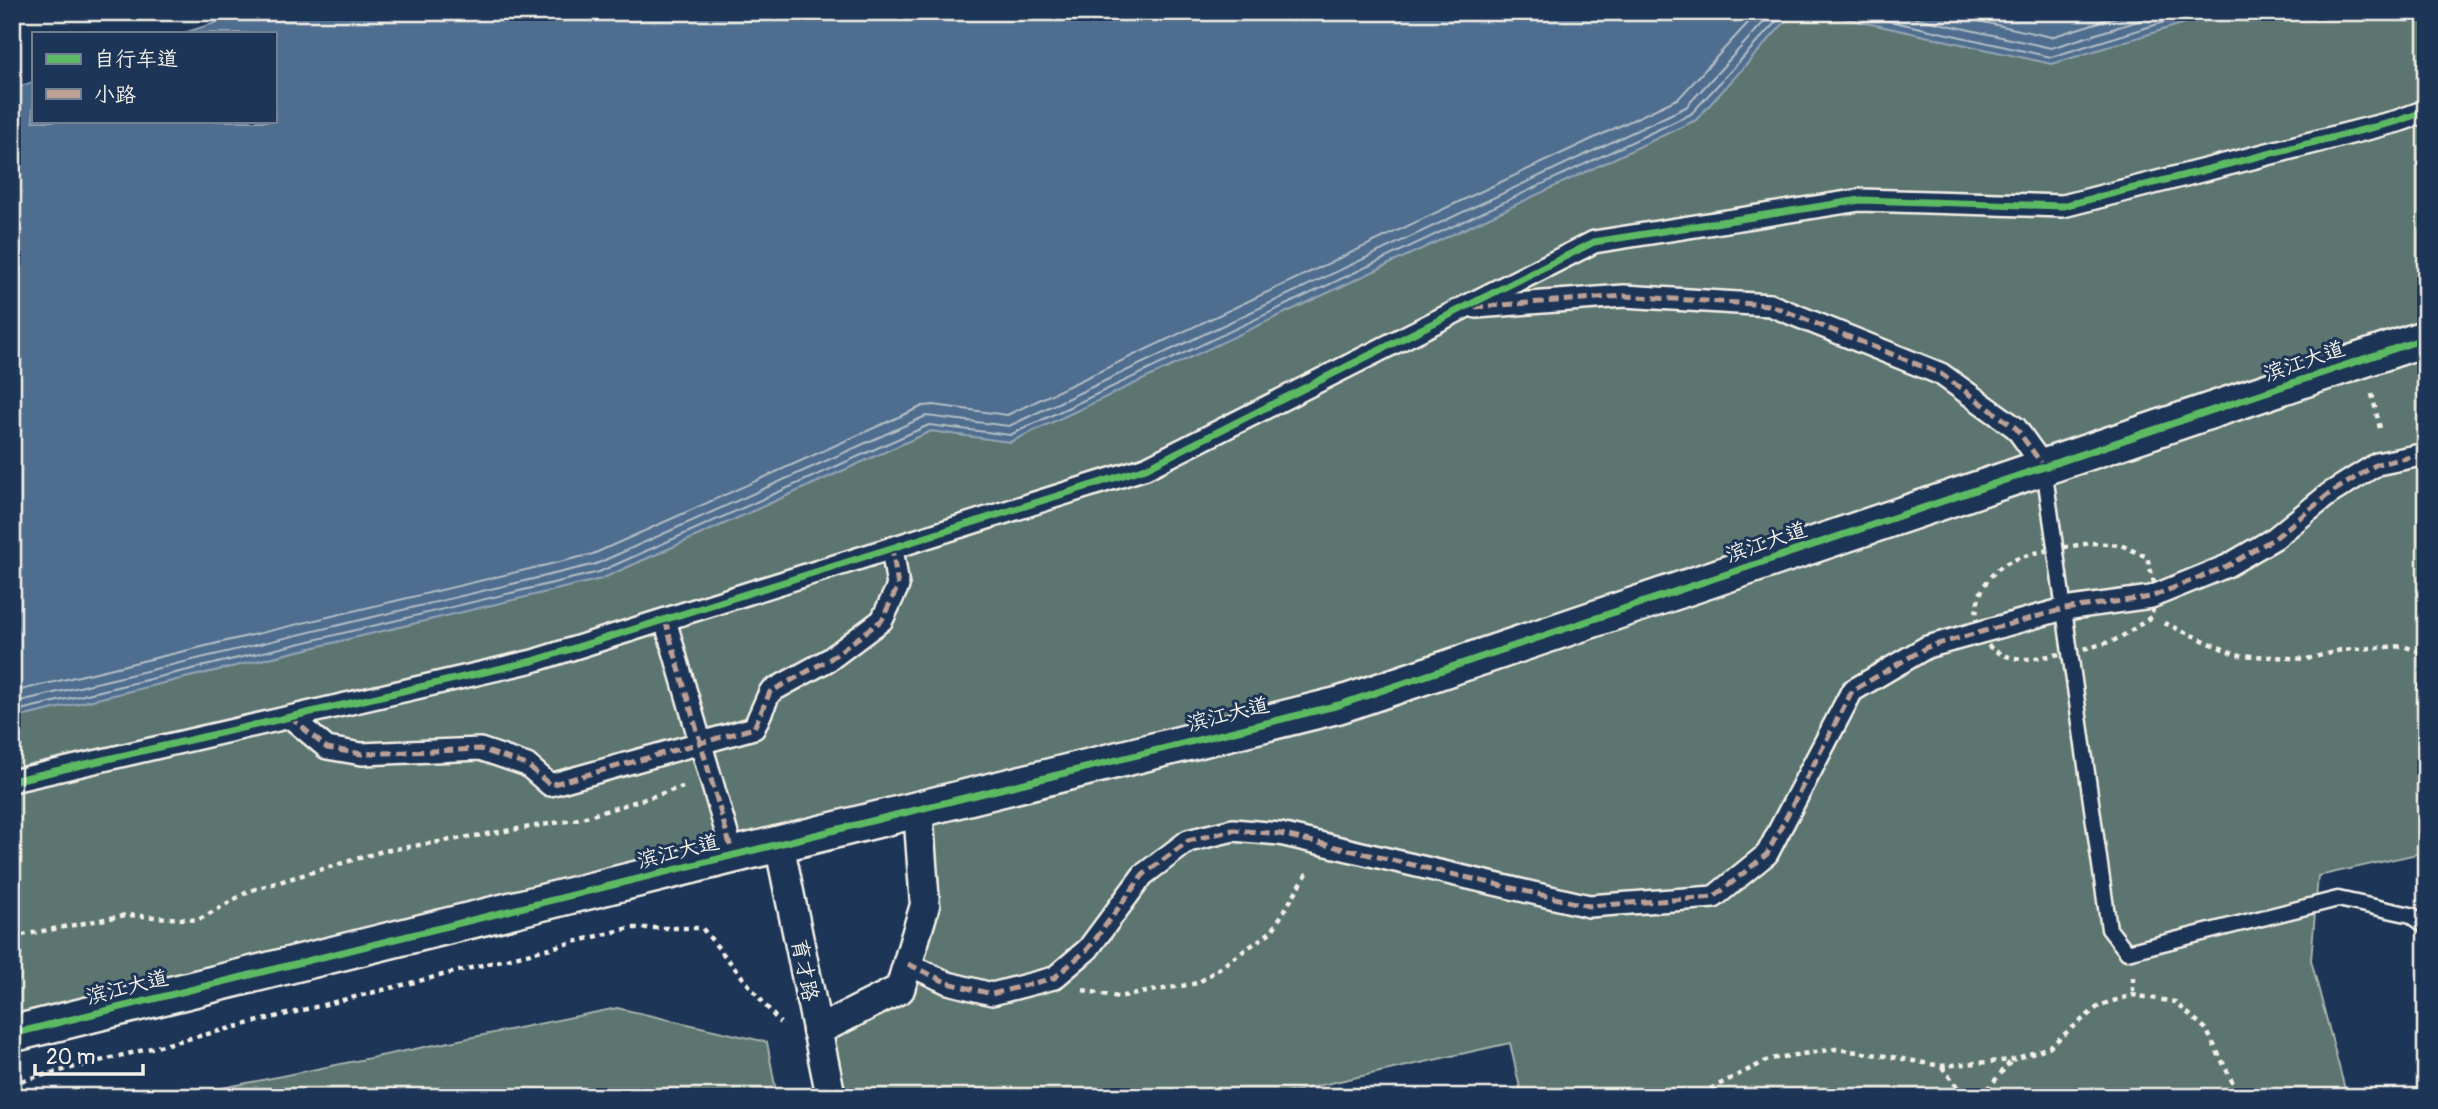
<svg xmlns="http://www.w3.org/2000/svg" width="2438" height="1109" viewBox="0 0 2438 1109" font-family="Pangolin,'LXGW WenKai TC',sans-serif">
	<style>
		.green { fill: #5c7470; stroke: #a8b2ac; stroke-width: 2 }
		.water { fill: #4f6e8f; stroke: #91a2b3; stroke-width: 2 }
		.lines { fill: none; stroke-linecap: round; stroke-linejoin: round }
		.shore { stroke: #b2bdc4; stroke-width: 2 }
		.service-casing { stroke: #f4f1e8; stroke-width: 19 }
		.pedestrian-casing { stroke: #f4f1e8; stroke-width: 26 }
		.minor-casing { stroke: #f4f1e8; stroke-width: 33 }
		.tertiary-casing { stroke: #f4f1e8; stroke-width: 40 }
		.path { stroke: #f4f1e8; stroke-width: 4.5; stroke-dasharray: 5 5; stroke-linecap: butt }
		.service { stroke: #1d3557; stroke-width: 14 }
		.pedestrian { stroke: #1d3557; stroke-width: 21 }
		.minor { stroke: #1d3557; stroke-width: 28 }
		.tertiary { stroke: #1d3557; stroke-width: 35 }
		.quiet { stroke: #bda197; stroke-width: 5; stroke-dasharray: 10 5; stroke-linecap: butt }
		.cycleway-casing { stroke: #1d3557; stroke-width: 11 }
		.cycleway { stroke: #5cba63; stroke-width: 7 }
		.labels { text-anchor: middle; stroke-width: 6; stroke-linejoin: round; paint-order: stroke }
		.street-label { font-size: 21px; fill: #f4f1e8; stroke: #1d3557 }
	</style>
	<rect width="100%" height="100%" fill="#1d3557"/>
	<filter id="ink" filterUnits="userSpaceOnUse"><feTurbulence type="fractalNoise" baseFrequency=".0143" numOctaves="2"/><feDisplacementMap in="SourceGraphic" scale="14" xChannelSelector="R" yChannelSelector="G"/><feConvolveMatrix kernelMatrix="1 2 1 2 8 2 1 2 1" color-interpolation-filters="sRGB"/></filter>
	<g filter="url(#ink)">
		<g class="green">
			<polygon points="1794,12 1817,12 2052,64 2220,12 2426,12 2426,852 2318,876 2311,960 2347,1097 1522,1097 1510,1043 1268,1097 831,1097 817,1031 900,989 908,964 918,810 693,865 12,1052 12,719 601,579 931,431 1010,442 1696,120"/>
			<polygon points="617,1008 767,1042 777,1097 178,1097"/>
		</g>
		<g class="water">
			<polygon points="249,12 1794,12 1696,120 1010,442 931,431 601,579 12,719 12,89 33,82 33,121 275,121 275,33 184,33"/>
			<polygon points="1817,12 2220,12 2052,64"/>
		</g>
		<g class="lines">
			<g class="shore">
				<polyline points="1849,12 2051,57 2197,12"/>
				<polyline points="1889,12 2051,48 2167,12"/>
				<polyline points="1938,12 2051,37 2132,12"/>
				<polyline points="12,692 593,554 923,406 934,405 1007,415 1679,98 1758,12"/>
				<polyline points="12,703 596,564 926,416 1009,426 1686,107 1773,12"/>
				<polyline points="12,712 599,572 929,425 1010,435 1691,114 1785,12"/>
			</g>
			<g class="service-casing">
				<polyline id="service" points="2044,468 2109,929 2127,952 2338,899 2411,915 2426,926"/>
			</g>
			<g class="pedestrian-casing">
				<g id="pedestrian">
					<polyline points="1476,307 1624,296 1770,305 1941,374 2016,428 2044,467"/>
					<polyline points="665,620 733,855"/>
					<polyline points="290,717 327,748 362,754 480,749 527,765 550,785 754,728 770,692 830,659 882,620 898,586 892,548"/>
					<polyline points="12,781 533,661 1146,468 1594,242 1860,200 2063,206 2398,121 2426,111"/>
					<polyline points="908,964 948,983 992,994 1054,978 1088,949 1143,875 1188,841 1233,830 1280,834 1589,906 1714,897 1767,854 1852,691 1927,647 2064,609 2151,597 2227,566 2275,538 2329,494 2377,464 2426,454"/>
				</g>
			</g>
			<g class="minor-casing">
				<g id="minor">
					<polyline points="779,843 831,1097"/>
					<polyline points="817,1031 900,989 925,905 918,809"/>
				</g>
			</g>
			<g class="tertiary-casing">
				<polyline id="tertiary" points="12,1034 1339,705 2426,338"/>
			</g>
			<g class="path">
				<polyline points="2372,394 2381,433"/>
				<path d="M 2092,543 L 2121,545 L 2147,557 L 2157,594 L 2151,617 C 2139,625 2127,634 2115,640 C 2101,646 2041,659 2025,659 C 2019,659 2005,657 1999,653 C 1961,634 1975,578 2009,562 C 2033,551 2066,547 2092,543 Z"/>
				<polyline points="2164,623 2237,655 2307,659 2341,650 2403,646 2426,654"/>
				<polyline points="12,937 126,915 198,920 249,891 383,851 579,819 683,787"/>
				<polyline points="2133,977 2133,995"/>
				<polyline points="1083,990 1118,997 1198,983 1272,931 1309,870"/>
				<polyline points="1942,1067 1965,1097"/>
				<polyline points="12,1083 630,928 702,928 780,1023"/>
				<polyline points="1704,1097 1710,1089 1770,1059 1836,1049 1892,1057 1941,1066 2012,1060 2049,1047 2100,1005 2133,995 2175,1002 2206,1029 2240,1097"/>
				<polyline points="1981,1097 2012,1060"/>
			</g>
			<use href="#service" class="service"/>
			<use href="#pedestrian" class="pedestrian"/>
			<use href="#minor" class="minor"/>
			<use href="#tertiary" class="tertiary"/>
			<g class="quiet">
				<polyline points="1474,307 1624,296 1770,305 1941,374 2016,428 2044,467"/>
				<polyline points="665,620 733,855"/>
				<polyline points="290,717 327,748 362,754 480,749 527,765 550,785 754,728 770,692 830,659 882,620 898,586 892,548"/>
				<polyline points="908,964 948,983 992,994 1054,978 1088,949 1143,875 1188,841 1233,830 1280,834 1589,906 1714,897 1767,854 1852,691 1927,647 2064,609 2151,597 2227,566 2275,538 2329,494 2377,464 2426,454"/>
			</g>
			<g class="cycleway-casing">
				<g id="cycleway">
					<polyline points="12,781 533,661 1146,468 1594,242 1860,200 2063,206 2398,121 2426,111"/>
					<polyline points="12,1034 1339,705 2426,338"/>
				</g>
			</g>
			<use href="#cycleway" class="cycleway"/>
		</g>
	</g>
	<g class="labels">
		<g class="street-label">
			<text transform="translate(2304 361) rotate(-19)" y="7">滨江大道</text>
			<text transform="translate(1766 542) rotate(-19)" y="7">滨江大道</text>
			<text transform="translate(1228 714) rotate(-14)" y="7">滨江大道</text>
			<text transform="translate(678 851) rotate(-14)" y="7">滨江大道</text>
			<text transform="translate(805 970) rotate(79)" y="7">育才路</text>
			<text transform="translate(127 987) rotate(-14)" y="7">滨江大道</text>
		</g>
	</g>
	<rect width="2438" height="1109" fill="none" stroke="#1d3557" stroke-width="42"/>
	<rect x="21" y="21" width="2396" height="1067" fill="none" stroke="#f4f1e8" stroke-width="2.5" filter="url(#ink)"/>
	<rect x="32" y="32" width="245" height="91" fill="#1d3557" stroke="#738091" stroke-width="2"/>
	<rect x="46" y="54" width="35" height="10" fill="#5cba63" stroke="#738091" stroke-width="2"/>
	<text x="94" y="66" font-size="21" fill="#f4f1e8">自行车道</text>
	<rect x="46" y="89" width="35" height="10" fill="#bda197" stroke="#738091" stroke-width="2"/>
	<text x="94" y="102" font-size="21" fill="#f4f1e8">小路</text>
	<path d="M35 1064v10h108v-10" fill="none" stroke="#f4f1e8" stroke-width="3.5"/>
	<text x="46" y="1064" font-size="21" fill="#f4f1e8" stroke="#1d3557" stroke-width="5" paint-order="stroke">20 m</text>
</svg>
